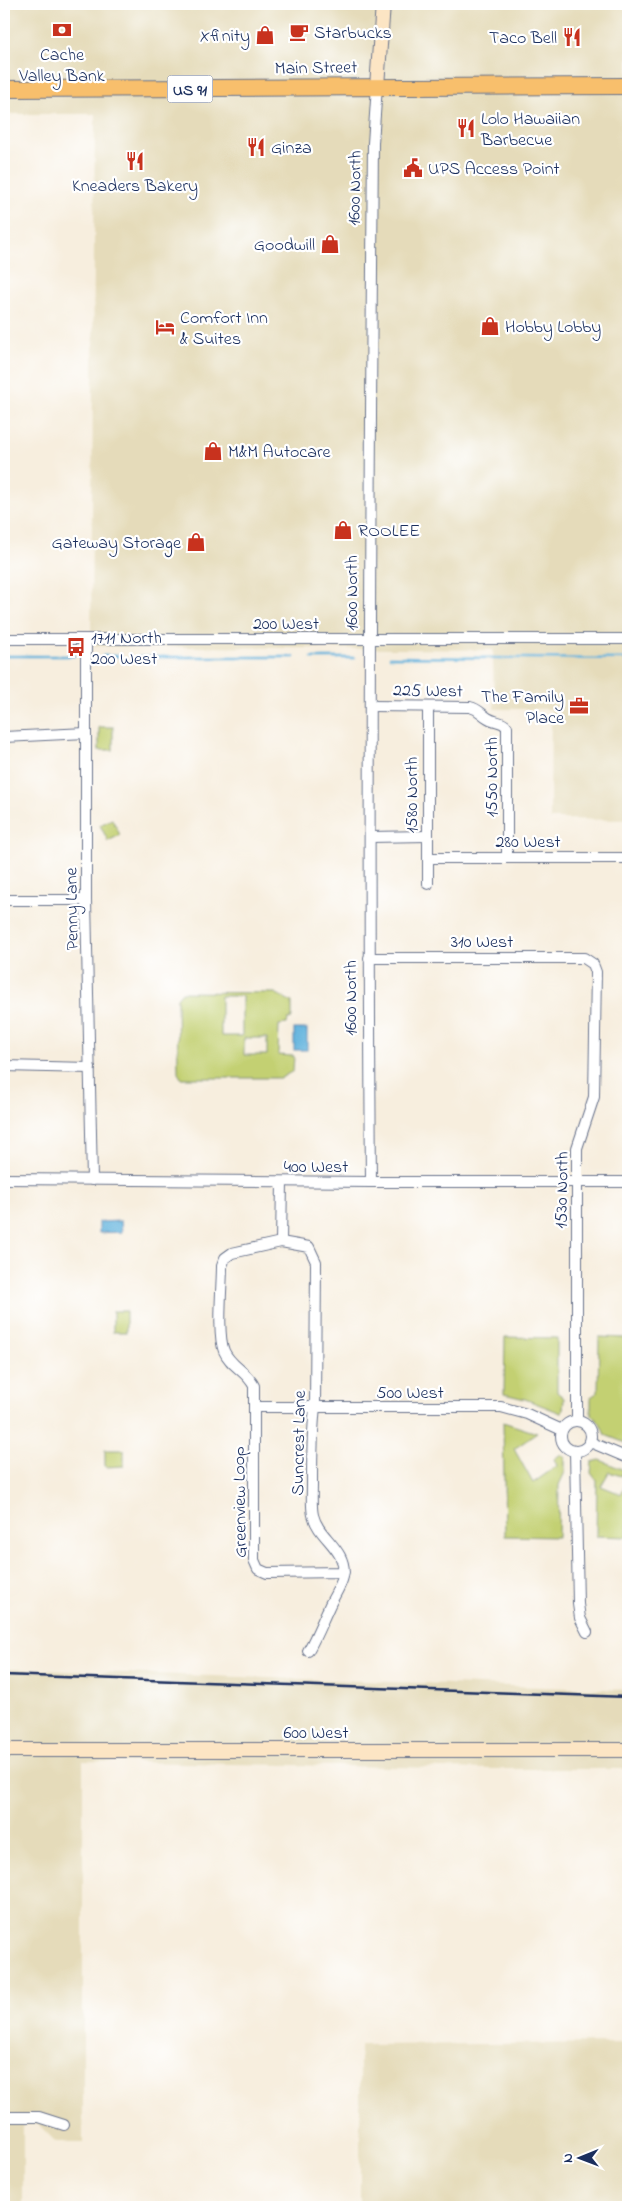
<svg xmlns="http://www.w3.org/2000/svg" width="632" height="2211" viewBox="0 0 632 2211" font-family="'Indie Flower',sans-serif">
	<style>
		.built { fill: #e5dbba }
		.green { fill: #c3d072; stroke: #6f8068; fill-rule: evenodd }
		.water { fill: #62b3dd; stroke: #3e719e }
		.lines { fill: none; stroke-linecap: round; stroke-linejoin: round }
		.stream { stroke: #62b3dd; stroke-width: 2.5 }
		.street-casing { stroke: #68728b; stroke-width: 12 }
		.secondary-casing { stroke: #68728b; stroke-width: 16 }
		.primary-casing { stroke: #68728b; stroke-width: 18 }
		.street { stroke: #fff; stroke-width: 10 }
		.secondary { stroke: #fce5c4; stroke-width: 14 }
		.primary { stroke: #f8bf6c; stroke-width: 16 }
		.rail { stroke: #1b2f5e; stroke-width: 2.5 }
		.labels { text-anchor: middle; stroke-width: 4.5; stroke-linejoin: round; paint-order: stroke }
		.shield { fill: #fff; stroke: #5f6d8e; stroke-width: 1 }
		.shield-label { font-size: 16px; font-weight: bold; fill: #1b2f5e }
		.poi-label { font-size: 18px; fill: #1b2f5e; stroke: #fff; text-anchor: start }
		.street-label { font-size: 18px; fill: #1b2f5e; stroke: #fff }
	</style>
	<rect width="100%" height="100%" fill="#fff"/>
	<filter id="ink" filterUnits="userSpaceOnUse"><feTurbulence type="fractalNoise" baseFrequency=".02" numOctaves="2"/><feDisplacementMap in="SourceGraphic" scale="10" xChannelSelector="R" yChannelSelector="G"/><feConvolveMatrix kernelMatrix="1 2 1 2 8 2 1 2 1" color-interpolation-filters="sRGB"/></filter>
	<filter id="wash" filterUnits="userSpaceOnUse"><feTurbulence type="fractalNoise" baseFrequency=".0096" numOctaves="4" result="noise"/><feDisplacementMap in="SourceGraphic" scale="20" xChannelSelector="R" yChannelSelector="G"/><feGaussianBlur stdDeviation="1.12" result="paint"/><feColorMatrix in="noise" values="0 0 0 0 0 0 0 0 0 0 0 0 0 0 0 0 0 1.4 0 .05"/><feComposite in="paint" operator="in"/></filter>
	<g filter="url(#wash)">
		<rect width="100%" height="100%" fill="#f7eede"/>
		<g class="built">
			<polygon points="4,4 628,4 628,820 550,819 551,709 494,709 493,650 91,646 95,114 4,114"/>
			<polygon points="4,1669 628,1690 628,1769 492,1769 83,1761 83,2142 56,2142 38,2124 23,2125 23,2207 4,2207"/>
			<polygon points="628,2043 628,2207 360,2207 360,2045"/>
		</g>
		<g class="green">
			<rect x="99" y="727" width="14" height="23"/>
			<polygon points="112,819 120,835 108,841 100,825"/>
			<path d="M 182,992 L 275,993 L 292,1002 L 292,1018 L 288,1019 L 287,1024 L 279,1025 L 278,1055 L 294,1056 L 293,1071 L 281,1078 L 181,1078 L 178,1073 L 177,998 ZM 221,996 L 242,996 L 242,1036 L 221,1036 ZM 267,1038 L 267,1055 L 244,1055 L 244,1038 Z"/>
			<rect x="113" y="1311" width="13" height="21"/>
			<polygon points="505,1337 557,1338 557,1392 564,1398 563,1410 561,1413 525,1399 504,1394"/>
			<polygon points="599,1337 628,1338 628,1444 605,1435 600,1423 591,1415 591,1397 598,1392"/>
			<polygon points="503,1422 537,1433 514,1449 533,1483 557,1466 554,1459 561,1454 565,1458 565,1472 559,1485 558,1537 505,1536"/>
			<polygon points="105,1450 124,1450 124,1466 105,1467"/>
			<polygon points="600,1460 624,1470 621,1476 609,1472 601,1486 621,1494 628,1479 628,1537 596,1536 597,1481 591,1473 592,1462"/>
		</g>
		<g class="water">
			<rect x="294" y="1029" width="13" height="21"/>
			<polygon points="121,1221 122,1232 99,1233 99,1222"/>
		</g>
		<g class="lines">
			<g class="stream">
				<polyline points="4,656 74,656"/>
				<polyline points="103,656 119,656"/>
				<polyline points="138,657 294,657"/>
				<polyline points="390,657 628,659"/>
				<polyline points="312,658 354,658"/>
			</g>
		</g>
	</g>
	<g filter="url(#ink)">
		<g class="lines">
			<g class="street-casing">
				<g id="street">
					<polyline points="4,639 628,639"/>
					<polyline points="86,639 86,900 92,1180"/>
					<path d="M 371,706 L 470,707 C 479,709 481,714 488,718 C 495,723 501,720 507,727 L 507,857"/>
					<polyline points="428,707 428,884"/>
					<polyline points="4,737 86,733"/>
					<polyline points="370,837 428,836"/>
					<polyline points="428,858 628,858"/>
					<polyline points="4,900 86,900"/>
					<polyline points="369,958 584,958 593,964 596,972 594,1097 577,1148 577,1420"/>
					<polyline points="4,1066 90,1068"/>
					<polyline points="4,1179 371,1182 628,1182"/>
					<path d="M 371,1182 C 368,836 370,490 373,143 L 377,86"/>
					<polyline points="281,1242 282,1182"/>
					<polyline points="254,1407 501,1407 527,1414 562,1430"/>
					<circle cx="576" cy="1436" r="15"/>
					<polyline points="590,1442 628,1458"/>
					<polyline points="575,1451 578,1604 580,1618 587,1632"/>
					<path d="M 308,1651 C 316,1637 321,1624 328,1609 C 335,1591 351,1577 340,1556 C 332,1541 317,1532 313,1515 C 311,1506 312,1494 312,1484 C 312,1458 312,1433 315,1407 L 316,1262 L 309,1247 L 281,1242 L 232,1253 L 225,1258 L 222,1266 C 222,1286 217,1334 224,1351 C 231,1367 246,1370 254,1386 L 254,1560 L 258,1569 L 267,1573 L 344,1572"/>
					<polyline points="4,2117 39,2117 64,2125"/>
				</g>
			</g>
			<g class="secondary-casing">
				<g id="secondary">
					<polyline points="377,86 383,4"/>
					<polyline points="4,1750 628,1750"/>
				</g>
			</g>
			<g class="primary-casing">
				<polyline id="primary" points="4,89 628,86"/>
			</g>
			<use href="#street" class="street"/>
			<use href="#secondary" class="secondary"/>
			<use href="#primary" class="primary"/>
			<polyline class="rail" points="4,1675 628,1697"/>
		</g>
	</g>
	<defs>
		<g id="bank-bare" transform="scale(1.5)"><path d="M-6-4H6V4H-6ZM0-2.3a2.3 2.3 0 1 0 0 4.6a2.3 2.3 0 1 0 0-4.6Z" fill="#c8321e" stroke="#fff" stroke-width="2.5" paint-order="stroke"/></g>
		<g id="cafe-bare" transform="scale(1.5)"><path d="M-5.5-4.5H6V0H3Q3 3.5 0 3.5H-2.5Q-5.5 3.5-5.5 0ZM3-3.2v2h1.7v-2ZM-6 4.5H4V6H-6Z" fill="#c8321e" stroke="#fff" stroke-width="2.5" paint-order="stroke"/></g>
		<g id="shop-bare" transform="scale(1.5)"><path d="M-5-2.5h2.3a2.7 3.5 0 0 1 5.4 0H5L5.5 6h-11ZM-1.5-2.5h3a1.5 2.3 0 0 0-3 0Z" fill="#c8321e" stroke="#fff" stroke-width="2.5" paint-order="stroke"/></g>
		<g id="restaurant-bare" transform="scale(1.5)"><path d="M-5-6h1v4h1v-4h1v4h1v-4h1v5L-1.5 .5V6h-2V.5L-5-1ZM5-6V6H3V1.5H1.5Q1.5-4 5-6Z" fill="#c8321e" stroke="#fff" stroke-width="2.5" paint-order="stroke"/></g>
		<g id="civic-bare" transform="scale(1.5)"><path d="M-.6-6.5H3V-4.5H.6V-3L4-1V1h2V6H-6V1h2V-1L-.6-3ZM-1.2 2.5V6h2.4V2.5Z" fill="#c8321e" stroke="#fff" stroke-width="2.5" paint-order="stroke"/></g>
		<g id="hotel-bare" transform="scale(1.5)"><path d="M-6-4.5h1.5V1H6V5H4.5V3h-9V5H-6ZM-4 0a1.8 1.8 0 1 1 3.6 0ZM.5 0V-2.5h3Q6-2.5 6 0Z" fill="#c8321e" stroke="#fff" stroke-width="2.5" paint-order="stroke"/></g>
		<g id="bus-bare" transform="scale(1.5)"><path d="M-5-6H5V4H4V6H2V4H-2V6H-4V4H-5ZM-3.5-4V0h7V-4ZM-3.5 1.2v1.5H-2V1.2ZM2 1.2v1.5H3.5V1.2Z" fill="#c8321e" stroke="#fff" stroke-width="2.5" paint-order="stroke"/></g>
		<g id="office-bare" transform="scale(1.5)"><path d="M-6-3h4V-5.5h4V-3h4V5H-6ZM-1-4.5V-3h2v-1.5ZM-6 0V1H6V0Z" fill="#c8321e" stroke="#fff" stroke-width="2.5" paint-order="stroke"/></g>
	</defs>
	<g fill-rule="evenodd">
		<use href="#bank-bare" x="62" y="30"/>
		<use href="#cafe-bare" x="299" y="32"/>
		<use href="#shop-bare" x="265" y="35"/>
		<use href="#restaurant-bare" x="572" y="37"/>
		<use href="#restaurant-bare" x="466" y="128"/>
		<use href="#restaurant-bare" x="256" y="147"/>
		<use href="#restaurant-bare" x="135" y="161"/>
		<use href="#civic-bare" x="413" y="168"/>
		<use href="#shop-bare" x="330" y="244"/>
		<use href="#shop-bare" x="490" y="326"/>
		<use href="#hotel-bare" x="165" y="327"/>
		<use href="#shop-bare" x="213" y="451"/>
		<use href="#shop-bare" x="343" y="530"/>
		<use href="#shop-bare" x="196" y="542"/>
		<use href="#bus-bare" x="76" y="647"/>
		<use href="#office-bare" x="579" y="706"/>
	</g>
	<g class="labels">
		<rect class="shield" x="167.5" y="75.5" width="45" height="27" rx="4"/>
		<g class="shield-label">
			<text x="190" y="95">US 91</text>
		</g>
		<g class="poi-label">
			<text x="314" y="38">Starbucks</text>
			<text x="250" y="41" text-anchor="end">Xfinity</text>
			<text x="557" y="43" text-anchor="end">Taco Bell</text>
			<text x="62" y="60" text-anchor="middle">Cache<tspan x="62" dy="21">Valley Bank</tspan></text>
			<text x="481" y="124">Lolo Hawaiian<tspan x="481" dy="21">Barbecue</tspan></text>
			<text x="271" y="153">Ginza</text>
			<text x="428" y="174">UPS Access Point</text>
			<text x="135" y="191" text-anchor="middle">Kneaders Bakery</text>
			<text x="315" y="250" text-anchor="end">Goodwill</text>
			<text x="180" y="323">Comfort Inn<tspan x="180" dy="21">&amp; Suites</tspan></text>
			<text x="505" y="332">Hobby Lobby</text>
			<text x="228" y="457">M&amp;M Autocare</text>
			<text x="358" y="536">ROOLEE</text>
			<text x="181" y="548" text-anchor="end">Gateway Storage</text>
			<text x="91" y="643">1711 North<tspan x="91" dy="21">200 West</tspan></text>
			<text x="564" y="702" text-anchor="end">The Family<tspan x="564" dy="21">Place</tspan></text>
		</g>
		<g class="street-label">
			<text transform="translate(316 67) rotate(-1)" y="6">Main Street</text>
			<text transform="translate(354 188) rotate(-89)" y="6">1600 North</text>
			<text transform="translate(351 593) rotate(-90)" y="6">1600 North</text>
			<text x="286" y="629">200 West</text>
			<text transform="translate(428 690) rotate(1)" y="6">225 West</text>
			<text transform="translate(491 777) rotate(-90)" y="6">1550 North</text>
			<text transform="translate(411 795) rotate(-90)" y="6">1580 North</text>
			<text x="528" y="847">280 West</text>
			<text transform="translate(71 909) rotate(-91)" y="6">Penny Lane</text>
			<text x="482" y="947">310 West</text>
			<text transform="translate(350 998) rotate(-90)" y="6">1600 North</text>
			<text x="316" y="1172">400 West</text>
			<text transform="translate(561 1190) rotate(-89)" y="6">1530 North</text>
			<text x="410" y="1398">500 West</text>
			<text transform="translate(298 1443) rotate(-89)" y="6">Suncrest Lane</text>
			<text transform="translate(239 1502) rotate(-91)" y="6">Greenview Loop</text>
			<text x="316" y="1738">600 West</text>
		</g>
	</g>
	<rect width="632" height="2211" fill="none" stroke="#fff" stroke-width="20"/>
	<g transform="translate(580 2158) rotate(269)" stroke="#ffffff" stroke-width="4" paint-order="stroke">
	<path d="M0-4L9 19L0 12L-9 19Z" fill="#1b2f5e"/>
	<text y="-8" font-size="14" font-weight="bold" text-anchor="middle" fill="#1b2f5e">N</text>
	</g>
</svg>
